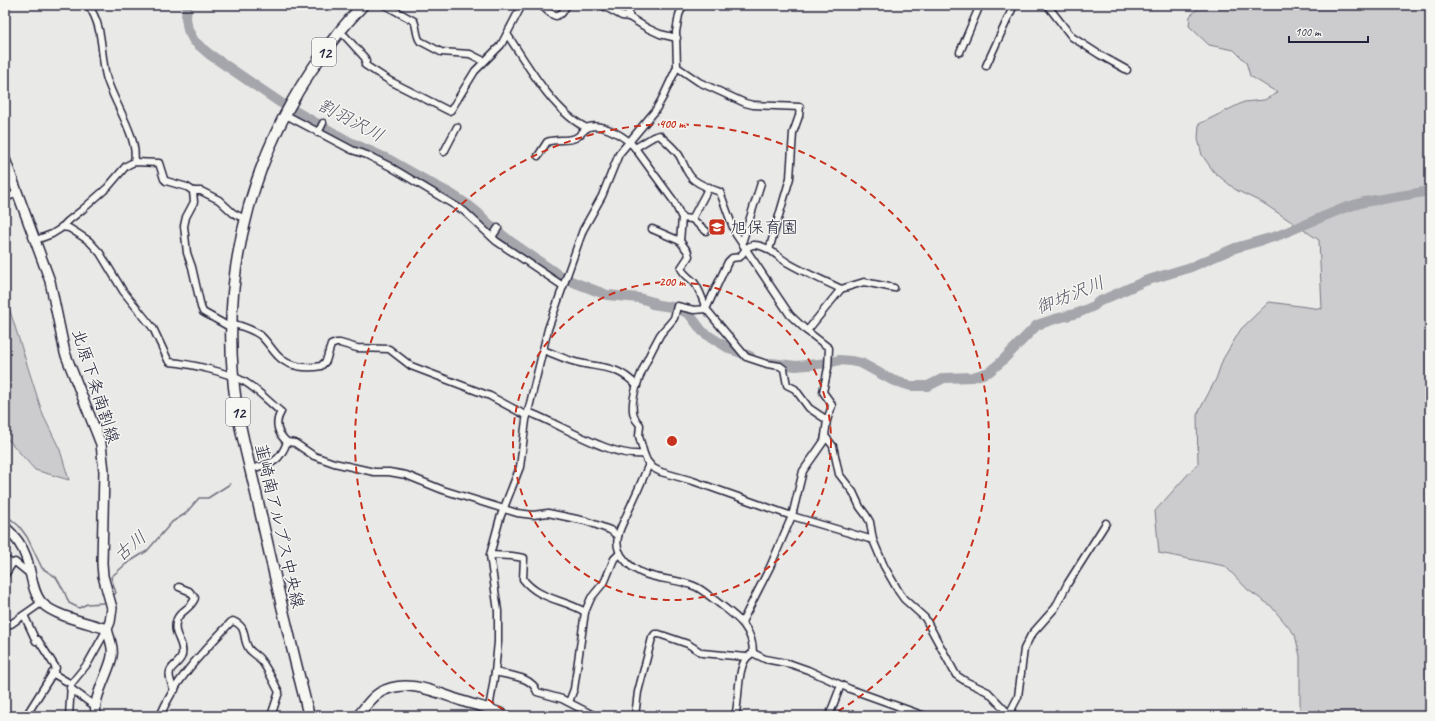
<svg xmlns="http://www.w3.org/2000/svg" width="1435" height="721" viewBox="0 0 1435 721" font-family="Caveat,'Klee One',sans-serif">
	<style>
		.green { fill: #ccccce; stroke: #777784 }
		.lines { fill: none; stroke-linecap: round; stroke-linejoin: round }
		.stream { stroke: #71717f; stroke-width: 1.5 }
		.river { stroke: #a5a5ac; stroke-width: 10 }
		.street-casing { stroke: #22223b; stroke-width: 9 }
		.secondary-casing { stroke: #22223b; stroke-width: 12 }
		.primary-casing { stroke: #22223b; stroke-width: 13 }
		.street { stroke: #f6f6f2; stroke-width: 6 }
		.secondary { stroke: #f6f6f2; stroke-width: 9 }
		.primary { stroke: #f6f6f2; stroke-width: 10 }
		.ring { fill: none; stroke: #c8321e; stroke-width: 2; stroke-dasharray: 7 5 }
		.labels { text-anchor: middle; stroke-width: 3; stroke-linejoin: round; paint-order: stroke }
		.shield { fill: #f6f6f2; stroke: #626272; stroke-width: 1 }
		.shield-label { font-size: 16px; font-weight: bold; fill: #22223b }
		.poi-label { font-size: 17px; fill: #22223b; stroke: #f6f6f2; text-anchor: start }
		.street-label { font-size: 17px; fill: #22223b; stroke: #f6f6f2 }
		.water-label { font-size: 18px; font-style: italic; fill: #565668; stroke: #f6f6f2 }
		.centre { fill: #c8321e; stroke: #f6f6f2; stroke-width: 2 }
		.ring-label { font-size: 12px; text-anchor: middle; font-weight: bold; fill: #c8321e; stroke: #f6f6f2; stroke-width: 3; stroke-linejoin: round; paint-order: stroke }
	</style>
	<rect width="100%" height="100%" fill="#e9e9e7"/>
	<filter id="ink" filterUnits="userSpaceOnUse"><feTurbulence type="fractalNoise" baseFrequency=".025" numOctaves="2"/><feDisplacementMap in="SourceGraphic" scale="8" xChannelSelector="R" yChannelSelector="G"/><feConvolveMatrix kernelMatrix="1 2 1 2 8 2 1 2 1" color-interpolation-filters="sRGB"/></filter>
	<g filter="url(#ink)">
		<g class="green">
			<polygon points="1202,5 1430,5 1430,716 1300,716 1300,656 1295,635 1271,606 1248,590 1225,566 1159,553 1155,511 1198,463 1197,415 1216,379 1223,359 1241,329 1269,302 1322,309 1319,240 1263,203 1236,190 1214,172 1202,155 1198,139 1199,124 1244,102 1264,100 1278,93 1250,76 1246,62 1234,50 1209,45 1189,26 1190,16"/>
			<polygon points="5,295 43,415 60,450 69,480 35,470 5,436"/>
		</g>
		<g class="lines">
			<g class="stream">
				<polyline points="5,514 19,526 27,537 42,568 56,577 64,591 69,603 79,608 87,604 103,603 106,601"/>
				<polyline points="112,596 116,593 111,577 126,564 147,551 172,522 185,514 199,498 208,498 230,484"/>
			</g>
			<g class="river">
				<polyline points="187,5 186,18 188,30 194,41 209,54 237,73 281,103 350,142 390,160 434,185 451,194 468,205 478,213 492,227 510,241 563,278 607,295 639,298 653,302 652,304 678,308 690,315 702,331 706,334 730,349 750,356"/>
				<polyline points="771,363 796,366 829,363 839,360 851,361 861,363 892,380 911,386 928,386 944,378 973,377 989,372 1001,362 1037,325 1055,319 1078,313 1094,306 1098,302 1145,281 1191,267 1235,248 1277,236 1344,208 1364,202 1430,191"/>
			</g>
			<g class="street-casing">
				<g id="street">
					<path d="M 88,5 C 104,27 100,51 106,76 C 112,100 140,139 134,162"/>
					<path d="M 385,5 L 414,21 C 417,27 416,36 420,41 L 441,52 L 470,54 L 484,61"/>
					<path d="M 541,5 C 546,9 549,14 556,16 L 562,13 L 567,5"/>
					<polyline points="602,5 622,16 629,17 647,28 660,34 677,38"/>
					<polyline points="625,5 629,13 629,17"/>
					<polyline points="1047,5 1072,37 1100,55 1127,70"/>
					<polyline points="339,32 345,36 365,58 366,61 365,65 390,81 449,111 451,110 475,71 501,45 522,5"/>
					<path d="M 507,34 C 526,63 555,114 587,128"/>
					<polyline points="960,52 980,5"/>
					<polyline points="986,66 1014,5"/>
					<polyline points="677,67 699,82 745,103 753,105 800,107 799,116 793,133 790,178 769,250"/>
					<polyline points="286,115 352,150 367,155 389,166 464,211 496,241 563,286"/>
					<polyline points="318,133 323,123"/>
					<path d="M 635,148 L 673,200 L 682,218 L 680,241 L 688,252 L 689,256 L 681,268 C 684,275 689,277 694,282 C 700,290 703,300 706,309 L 694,310 L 677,306 C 676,310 675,315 674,318 C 671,323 664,329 660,335 C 650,353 625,399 635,418 C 636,421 639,423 640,425 L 639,436 L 644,454"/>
					<polyline points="444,152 457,127"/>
					<path d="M 538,156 L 547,142 C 555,139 564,141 572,139 C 580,138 582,130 589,127 C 604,123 627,138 635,148 L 653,137 L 659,135 C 666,141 673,147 679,155 C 684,163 686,174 694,180 C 702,186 711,189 720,192 L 735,233 L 790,315 L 807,331 L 829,348 L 828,368 L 823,392 L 831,403 L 832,406 L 827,420 L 825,436 L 833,446 L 839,474 L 853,492 L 860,507 L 866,515 L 870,522 L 873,540 L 884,566 L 899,592 L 904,599 L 925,618 L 956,675 L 965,681 L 988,692 L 1009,714"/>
					<polyline points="193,191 194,202 186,217 184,226 187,253 192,267 201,307 203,312 226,325 231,326"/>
					<polyline points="5,198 18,193"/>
					<polyline points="682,218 692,219 709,187"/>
					<polyline points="692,219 706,231"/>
					<path d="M 61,227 L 69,228 L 77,233 L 89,241 L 100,253 L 123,291 L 153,328 L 168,360 L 170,362 C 191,364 227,372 245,382 C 258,390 269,402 281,412 C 274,423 278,434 287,442 L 295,443 L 314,456 L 334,463 L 374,472 L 389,472 L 406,475 L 443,490 L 517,513 L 533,515 L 548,513 L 586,521 L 610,530 L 618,536"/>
					<polyline points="652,229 680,241"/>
					<polyline points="492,237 498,228"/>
					<polyline points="36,240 52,234 60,229 68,221 82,210 108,187 126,166 134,162 159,163 164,179 166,181 187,187 193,191 201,191 219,200 233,213 245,219"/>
					<polyline points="742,243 761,183"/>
					<path d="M 231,323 C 241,326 252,329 260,335 C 267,341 272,350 278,356 C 288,367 307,369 321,366 L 326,361 L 331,345 L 336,343 L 340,343 L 357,348 L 389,349 L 411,366 L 490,396 L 527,416"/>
					<polyline points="807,331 841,289 864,282 894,288"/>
					<path d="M 543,350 C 552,353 562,358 572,361 C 598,369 616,363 637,386"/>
					<path d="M 528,412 C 561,424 610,458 644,454 L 647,461 L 653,468 L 661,472 L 693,481 L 792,516 L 873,540"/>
					<path d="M 827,420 L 809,408 L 795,389 L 787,385 L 784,369 L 780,366 L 767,364 L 746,357 L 706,309 L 728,262 L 732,258 L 740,257 C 744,252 746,246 753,245 C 766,244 778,257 788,263 C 805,273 823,280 841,289"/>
					<path d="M 649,464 C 642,481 635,497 627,514 C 624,521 619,529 618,537 C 616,545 619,553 624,559 C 642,582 670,576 694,586 C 702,589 709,596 716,601 C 735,616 753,626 753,653"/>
					<path d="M 250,469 C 270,464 279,464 287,442"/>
					<path d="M 490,555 L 512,556 L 524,558 L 523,579 C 539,600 564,599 585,612"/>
					<polyline points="5,559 12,564 15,562 31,575"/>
					<polyline points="5,575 12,564"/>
					<polyline points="24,615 36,641"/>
					<polyline points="742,622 770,567 792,516 803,471 824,441 825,436"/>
					<polyline points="5,626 11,624 41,603"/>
					<polyline points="753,653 765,659 791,664 808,670 850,689 925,716"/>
					<path d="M 495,672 C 510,676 532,676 537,692 L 562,699 L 595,716"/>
					<polyline points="52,673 71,684"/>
					<polyline points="70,688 96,707"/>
					<path d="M 175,690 C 172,688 172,685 171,682 C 165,665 179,667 182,655 C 185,641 171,635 177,619 C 181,610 191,609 195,598 L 189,591 L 179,587"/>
					<polyline points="569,702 574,689 585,612 591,598 605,581 614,559 620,553"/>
					<polyline points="489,709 495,672 498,642 498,611 490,555 500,518 520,467 526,420 548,329 583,230 602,196 619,154 655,111 663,97 677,67 676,32 679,15 683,5"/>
					<polyline points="5,714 9,716"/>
					<polyline points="26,716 56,668 38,640"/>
					<polyline points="69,716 71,684 88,663 107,629"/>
					<path d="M 160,716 C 176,678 204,651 231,622 L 233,621 C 249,628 241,637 249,649 C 252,653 257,655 260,659 C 268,669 273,681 279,692 L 271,716"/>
					<polyline points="635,716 638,692 652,638 655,634 659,634 688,644 702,653 746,657"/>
					<path d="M 735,716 C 740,701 736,663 750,655"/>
					<polyline points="829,716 841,685"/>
					<polyline points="1008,716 1018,697 1024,649 1031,635 1055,608 1068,583 1106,523"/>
				</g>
			</g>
			<g class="secondary-casing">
				<g id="secondary">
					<polyline points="5,159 50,281 65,353 101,444 104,471 102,563 103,576 112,608 110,622 107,629"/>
					<path d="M 5,527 C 14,535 22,545 26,557 C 31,570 32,593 42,603 C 54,616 89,623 107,629 C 109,638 114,647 112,656 C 110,671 90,702 97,716"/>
					<path d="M 358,716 C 364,708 370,699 379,693 C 405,677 436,692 462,701 C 477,706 492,708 506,716"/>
				</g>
			</g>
			<g class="primary-casing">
				<path id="primary" d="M 309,716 C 291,645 274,574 258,502 C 249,461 236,419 233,376 C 223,263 255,147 322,55 C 334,37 348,21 363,5"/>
			</g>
			<use href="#street" class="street"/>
			<use href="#secondary" class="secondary"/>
			<use href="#primary" class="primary"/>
		</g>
	</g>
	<g class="ring">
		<circle cx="672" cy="441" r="159"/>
		<path d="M514 716A317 317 0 1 1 830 716"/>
	</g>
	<defs>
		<g id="school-square" transform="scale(0.9)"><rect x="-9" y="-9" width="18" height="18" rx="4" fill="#c8321e" stroke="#f6f6f2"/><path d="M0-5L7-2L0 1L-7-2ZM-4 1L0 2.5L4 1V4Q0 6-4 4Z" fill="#fff"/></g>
	</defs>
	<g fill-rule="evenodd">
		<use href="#school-square" x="717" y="227"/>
	</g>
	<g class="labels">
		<g class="shield">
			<rect x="312" y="38" width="24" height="28" rx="3"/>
			<rect x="226" y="398" width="24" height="28" rx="3"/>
		</g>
		<g class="shield-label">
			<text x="324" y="58">12</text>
			<text x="238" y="418">12</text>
		</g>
		<g class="poi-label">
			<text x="730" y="233">旭保育園</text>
		</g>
		<g class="street-label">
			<text transform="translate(96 386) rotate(72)" y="6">北原下条南割線</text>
			<text transform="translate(280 526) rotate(77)" y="6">韮崎南アルプス中央線</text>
		</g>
		<g class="water-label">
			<text transform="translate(351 120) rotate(28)" y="6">割羽沢川</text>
			<text transform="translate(1070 295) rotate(-22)" y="6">御坊沢川</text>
			<text transform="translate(130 546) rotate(-40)" y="6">古川</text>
		</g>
	</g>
	<circle cx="672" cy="441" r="6" class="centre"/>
	<g class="ring-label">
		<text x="672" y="128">400 m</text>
		<text x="672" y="286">200 m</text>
	</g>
	<rect width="1435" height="721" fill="none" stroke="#f6f6f2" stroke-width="20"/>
	<rect x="10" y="10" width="1415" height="701" fill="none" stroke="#22223b" stroke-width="1.5" filter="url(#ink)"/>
	<path d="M1289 36v6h79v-6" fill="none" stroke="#22223b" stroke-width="2"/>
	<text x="1295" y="36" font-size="12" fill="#22223b" stroke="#f6f6f2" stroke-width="3" paint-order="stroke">100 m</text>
</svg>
